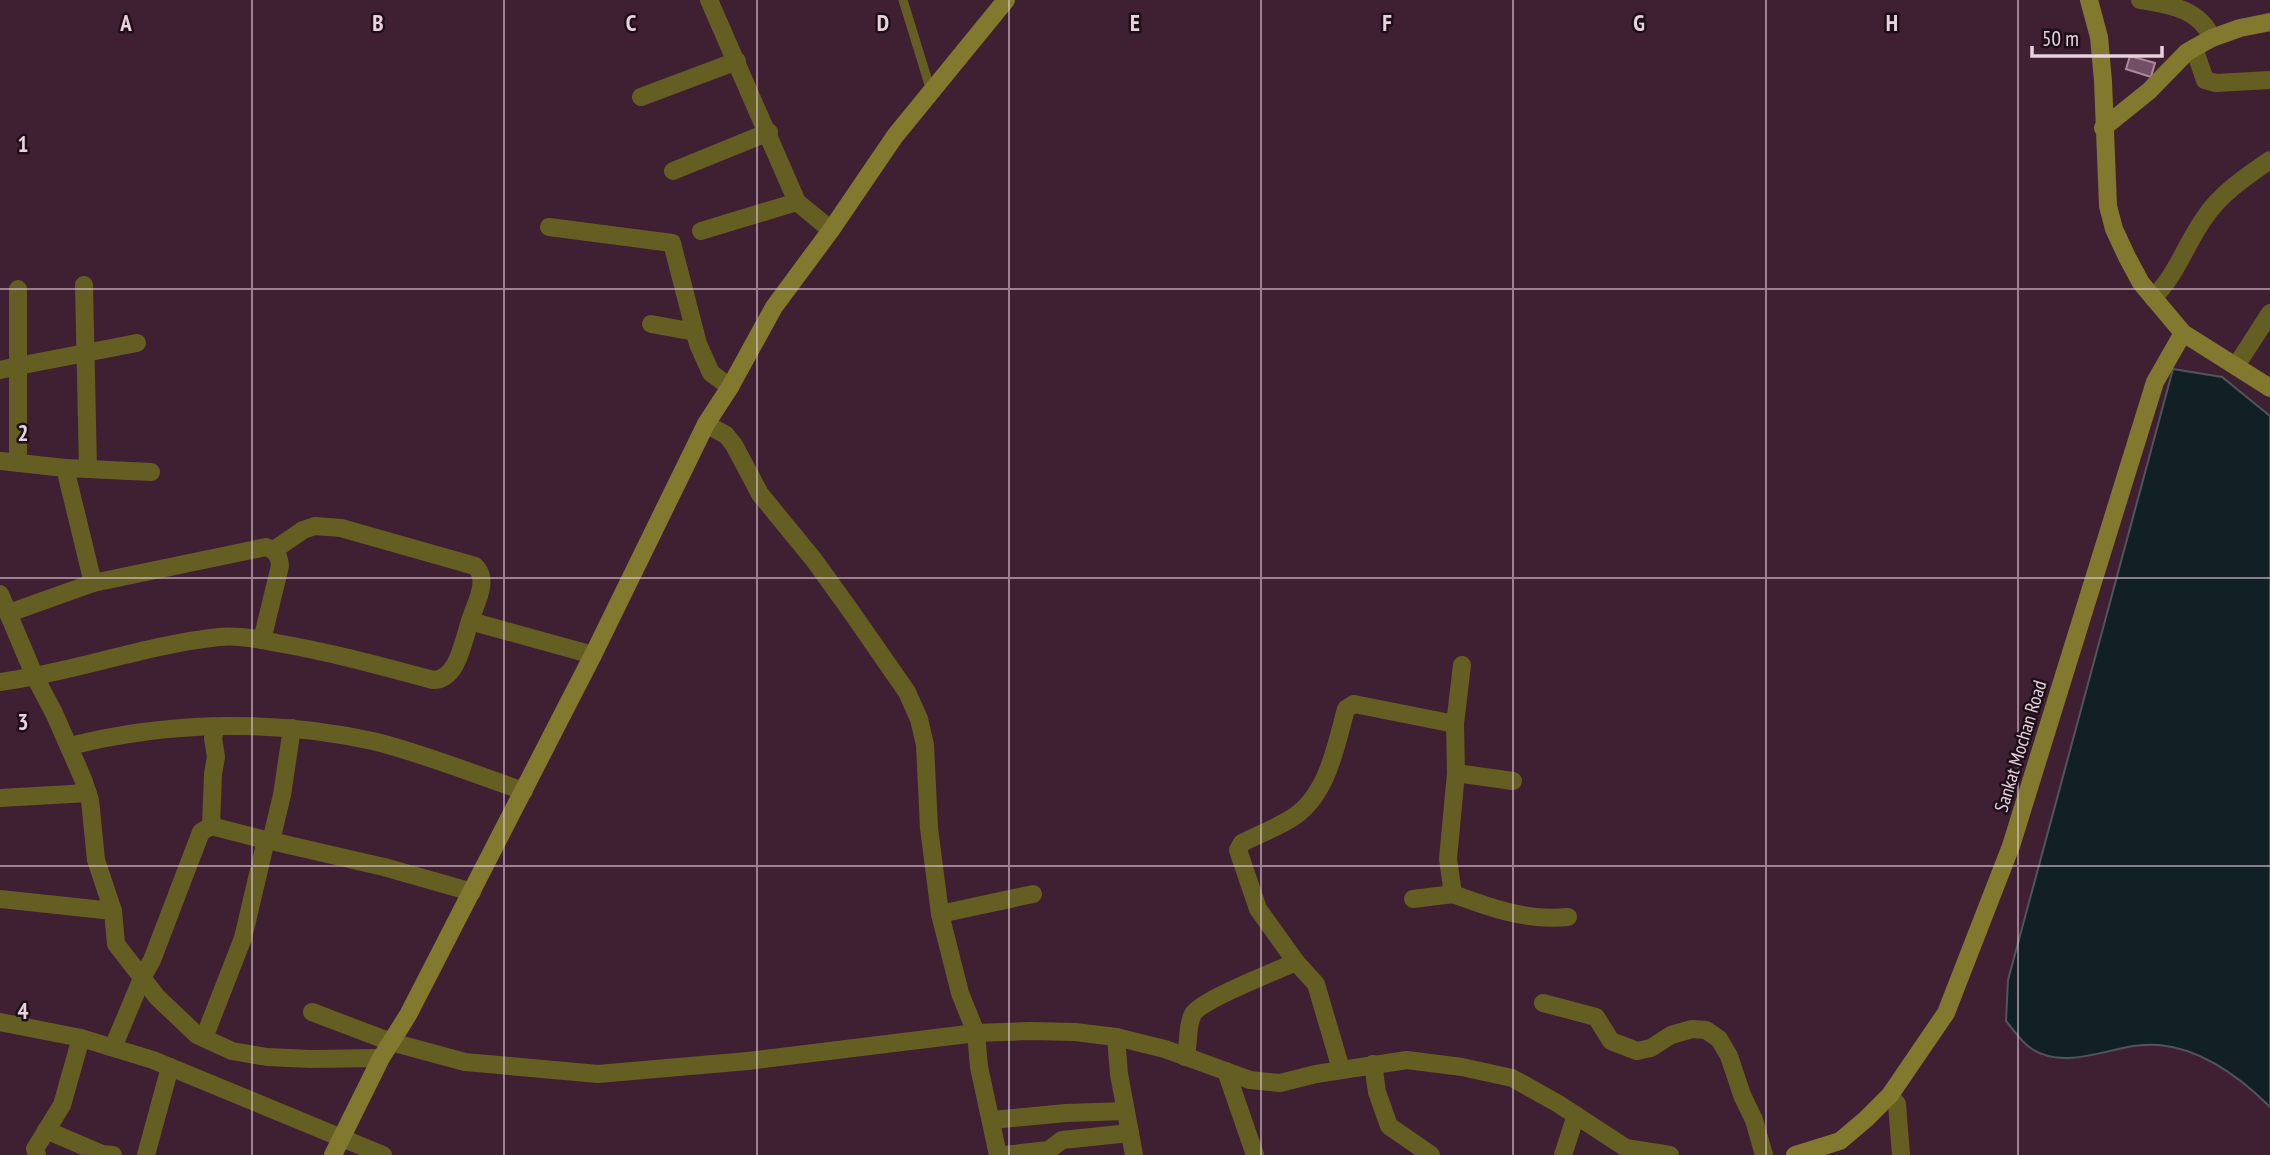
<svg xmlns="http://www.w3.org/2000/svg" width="2270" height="1155" viewBox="0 0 2270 1155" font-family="'PT Sans Narrow',sans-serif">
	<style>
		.water { fill: #102025; stroke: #50555c; stroke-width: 2 }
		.building { fill: #724f64; stroke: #ae879e; stroke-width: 2 }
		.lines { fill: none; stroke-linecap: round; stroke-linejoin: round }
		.lane { stroke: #655e22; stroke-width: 9 }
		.street { stroke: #655e22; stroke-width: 18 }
		.secondary { stroke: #82792e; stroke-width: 18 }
		.grid { fill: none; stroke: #e7d2de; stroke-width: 2; stroke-opacity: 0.55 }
		.labels { text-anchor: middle; stroke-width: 5; stroke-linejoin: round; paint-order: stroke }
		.street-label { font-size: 19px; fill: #e7d2de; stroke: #1d0f18 }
		.grid-label { font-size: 23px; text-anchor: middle; font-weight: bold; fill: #e7d2de; stroke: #1d0f18; stroke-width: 5; stroke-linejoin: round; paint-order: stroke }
	</style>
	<rect width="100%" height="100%" fill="#3f2033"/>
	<path class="water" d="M 2173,369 L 2222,377 L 2270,416 L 2270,1107 C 2240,1077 2202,1049 2159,1045 C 2117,1041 2070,1073 2032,1049 C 2022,1043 2013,1029 2006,1021 L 2008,980 Z"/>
	<polygon class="building" points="2130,56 2155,63 2151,77 2126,69"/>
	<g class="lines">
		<polyline class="lane" points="903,0 931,91"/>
		<g class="street">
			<polyline points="709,0 797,202 831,230"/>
			<path d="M 2140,0 C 2169,5 2199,8 2212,38"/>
			<polyline points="2194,48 2205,80 2216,83 2270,80"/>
			<polyline points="641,97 737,61"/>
			<polyline points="673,171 769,132"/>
			<polyline points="549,227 672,243 698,344 711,373 730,387"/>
			<polyline points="701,231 797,202"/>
			<polyline points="18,289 18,366 137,343"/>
			<path d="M 2153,298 C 2178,273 2185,245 2205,217 C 2221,193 2247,176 2270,160"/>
			<polyline points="651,324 695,332"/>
			<polyline points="2236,366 2270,313"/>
			<polyline points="0,370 18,366 18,463"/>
			<polyline points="706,424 726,435 734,445 760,494 814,560 850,610 907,692 919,719 925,745 929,828 940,914 960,993 976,1033 979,1067 998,1155"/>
			<polyline points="1,461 65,468 93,583"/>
			<polyline points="65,468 88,469 84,285"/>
			<polyline points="88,469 151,472"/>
			<path d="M 274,550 L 303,530 L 315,526 L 341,528 L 475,566 C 490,580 475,604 470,621"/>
			<polyline points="0,594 35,677 54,713 83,779 90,800 96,860 113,911 116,944 157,997 197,1035 232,1051 267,1057 311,1059 381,1058"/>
			<path d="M 9,613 L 93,583 L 266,547 C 276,551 279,555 280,566 L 262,640"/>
			<path d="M 1462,665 L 1455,724 L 1456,773 L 1448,859 L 1453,894 C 1491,908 1526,921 1568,917"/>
			<path d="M 0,682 C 74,672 145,645 219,637 C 237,635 259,639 277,643 C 330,652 381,666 433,680 C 458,680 463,641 470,621 L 593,655"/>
			<polyline points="292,728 282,795 271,841 384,867 472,892"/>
			<path d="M 70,746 C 170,721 276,719 377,742 C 424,754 477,775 524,791"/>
			<polyline points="1456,773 1513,781"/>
			<polyline points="0,798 88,793"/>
			<polyline points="211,826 213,774 216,757 213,738 216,727"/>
			<polyline points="0,899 113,911"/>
			<polyline points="1413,899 1453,894"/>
			<polyline points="940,914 1033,894"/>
			<polyline points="1543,1003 1596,1017 1611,1041 1637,1051 1651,1048 1671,1035 1692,1029 1706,1030 1719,1039 1729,1056 1742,1095 1754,1120 1764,1155"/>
			<polyline points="312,1012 391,1042 465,1062 598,1074 748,1061 976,1033 1029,1031 1075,1032 1116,1037 1165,1049 1250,1080 1280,1083 1316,1074 1407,1060 1462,1067 1512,1078 1557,1103 1626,1148 1670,1155"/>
			<polyline points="0,1022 81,1038 153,1060 383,1155"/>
			<polyline points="1116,1037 1119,1074 1134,1155"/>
			<polyline points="204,1038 243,938 266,840 271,841"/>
			<polyline points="110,1047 114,1045 143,976 152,960 201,832 211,826 266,840"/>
			<path d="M 1185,1057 C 1190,1043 1186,1027 1193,1014 C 1201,1000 1278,970 1296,962"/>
			<polyline points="1373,1064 1377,1092 1389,1126 1431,1155"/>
			<path d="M 1341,1069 L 1316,984 L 1296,962 L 1258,909 L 1238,850 L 1242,843 C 1259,834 1279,827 1295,816 C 1328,793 1336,745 1346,709 L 1354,704 L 1455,724"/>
			<polyline points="1226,1071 1255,1155"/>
			<polyline points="1890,1095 1897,1104 1901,1155"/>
			<polyline points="992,1120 1066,1113 1126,1111"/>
			<polyline points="46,1130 102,1154 113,1155"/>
			<polyline points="37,1155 35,1149 62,1105 81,1038"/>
			<polyline points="146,1155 170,1067"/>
			<polyline points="1004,1155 1049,1150 1062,1140 1130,1133"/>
			<polyline points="1563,1155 1576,1115"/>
		</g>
		<g class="secondary">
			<polyline points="2089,0 2099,37 2103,81 2108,206 2114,229 2127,257 2141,283 2183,333 2270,388"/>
			<polyline points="2103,128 2149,91 2187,52 2212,38 2240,28 2270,22"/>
			<polyline points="333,1155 381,1058 408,1015 593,655 706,424 730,387 774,307 831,230 895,136 1006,0"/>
			<polyline points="1795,1155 1840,1141 1866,1119 1890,1095 1946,1013 2011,846 2155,382 2183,333"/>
		</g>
	</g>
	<path class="grid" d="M 252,0 L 252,1155M 504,0 L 504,1155M 757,0 L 757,1155M 1009,0 L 1009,1155M 1261,0 L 1261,1155M 1513,0 L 1513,1155M 1766,0 L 1766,1155M 2018,0 L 2018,1155M 0,289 L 2270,289M 0,578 L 2270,578M 0,866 L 2270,866"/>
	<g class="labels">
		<g class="street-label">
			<text transform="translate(2020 746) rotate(-73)" y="7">Sankat Mochan Road</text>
		</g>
	</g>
	<g class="grid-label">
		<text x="126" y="31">A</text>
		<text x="378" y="31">B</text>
		<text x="631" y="31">C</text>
		<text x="883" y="31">D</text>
		<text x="1135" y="31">E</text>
		<text x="1387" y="31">F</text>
		<text x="1639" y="31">G</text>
		<text x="1892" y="31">H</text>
		<text x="23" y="152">1</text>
		<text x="23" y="441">2</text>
		<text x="23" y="730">3</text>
		<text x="23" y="1019">4</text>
	</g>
	<path d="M2032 46v10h130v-10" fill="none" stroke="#e7d2de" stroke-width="3.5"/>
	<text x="2042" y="46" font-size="21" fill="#e7d2de" stroke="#1d0f18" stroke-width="5" paint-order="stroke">50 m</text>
</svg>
